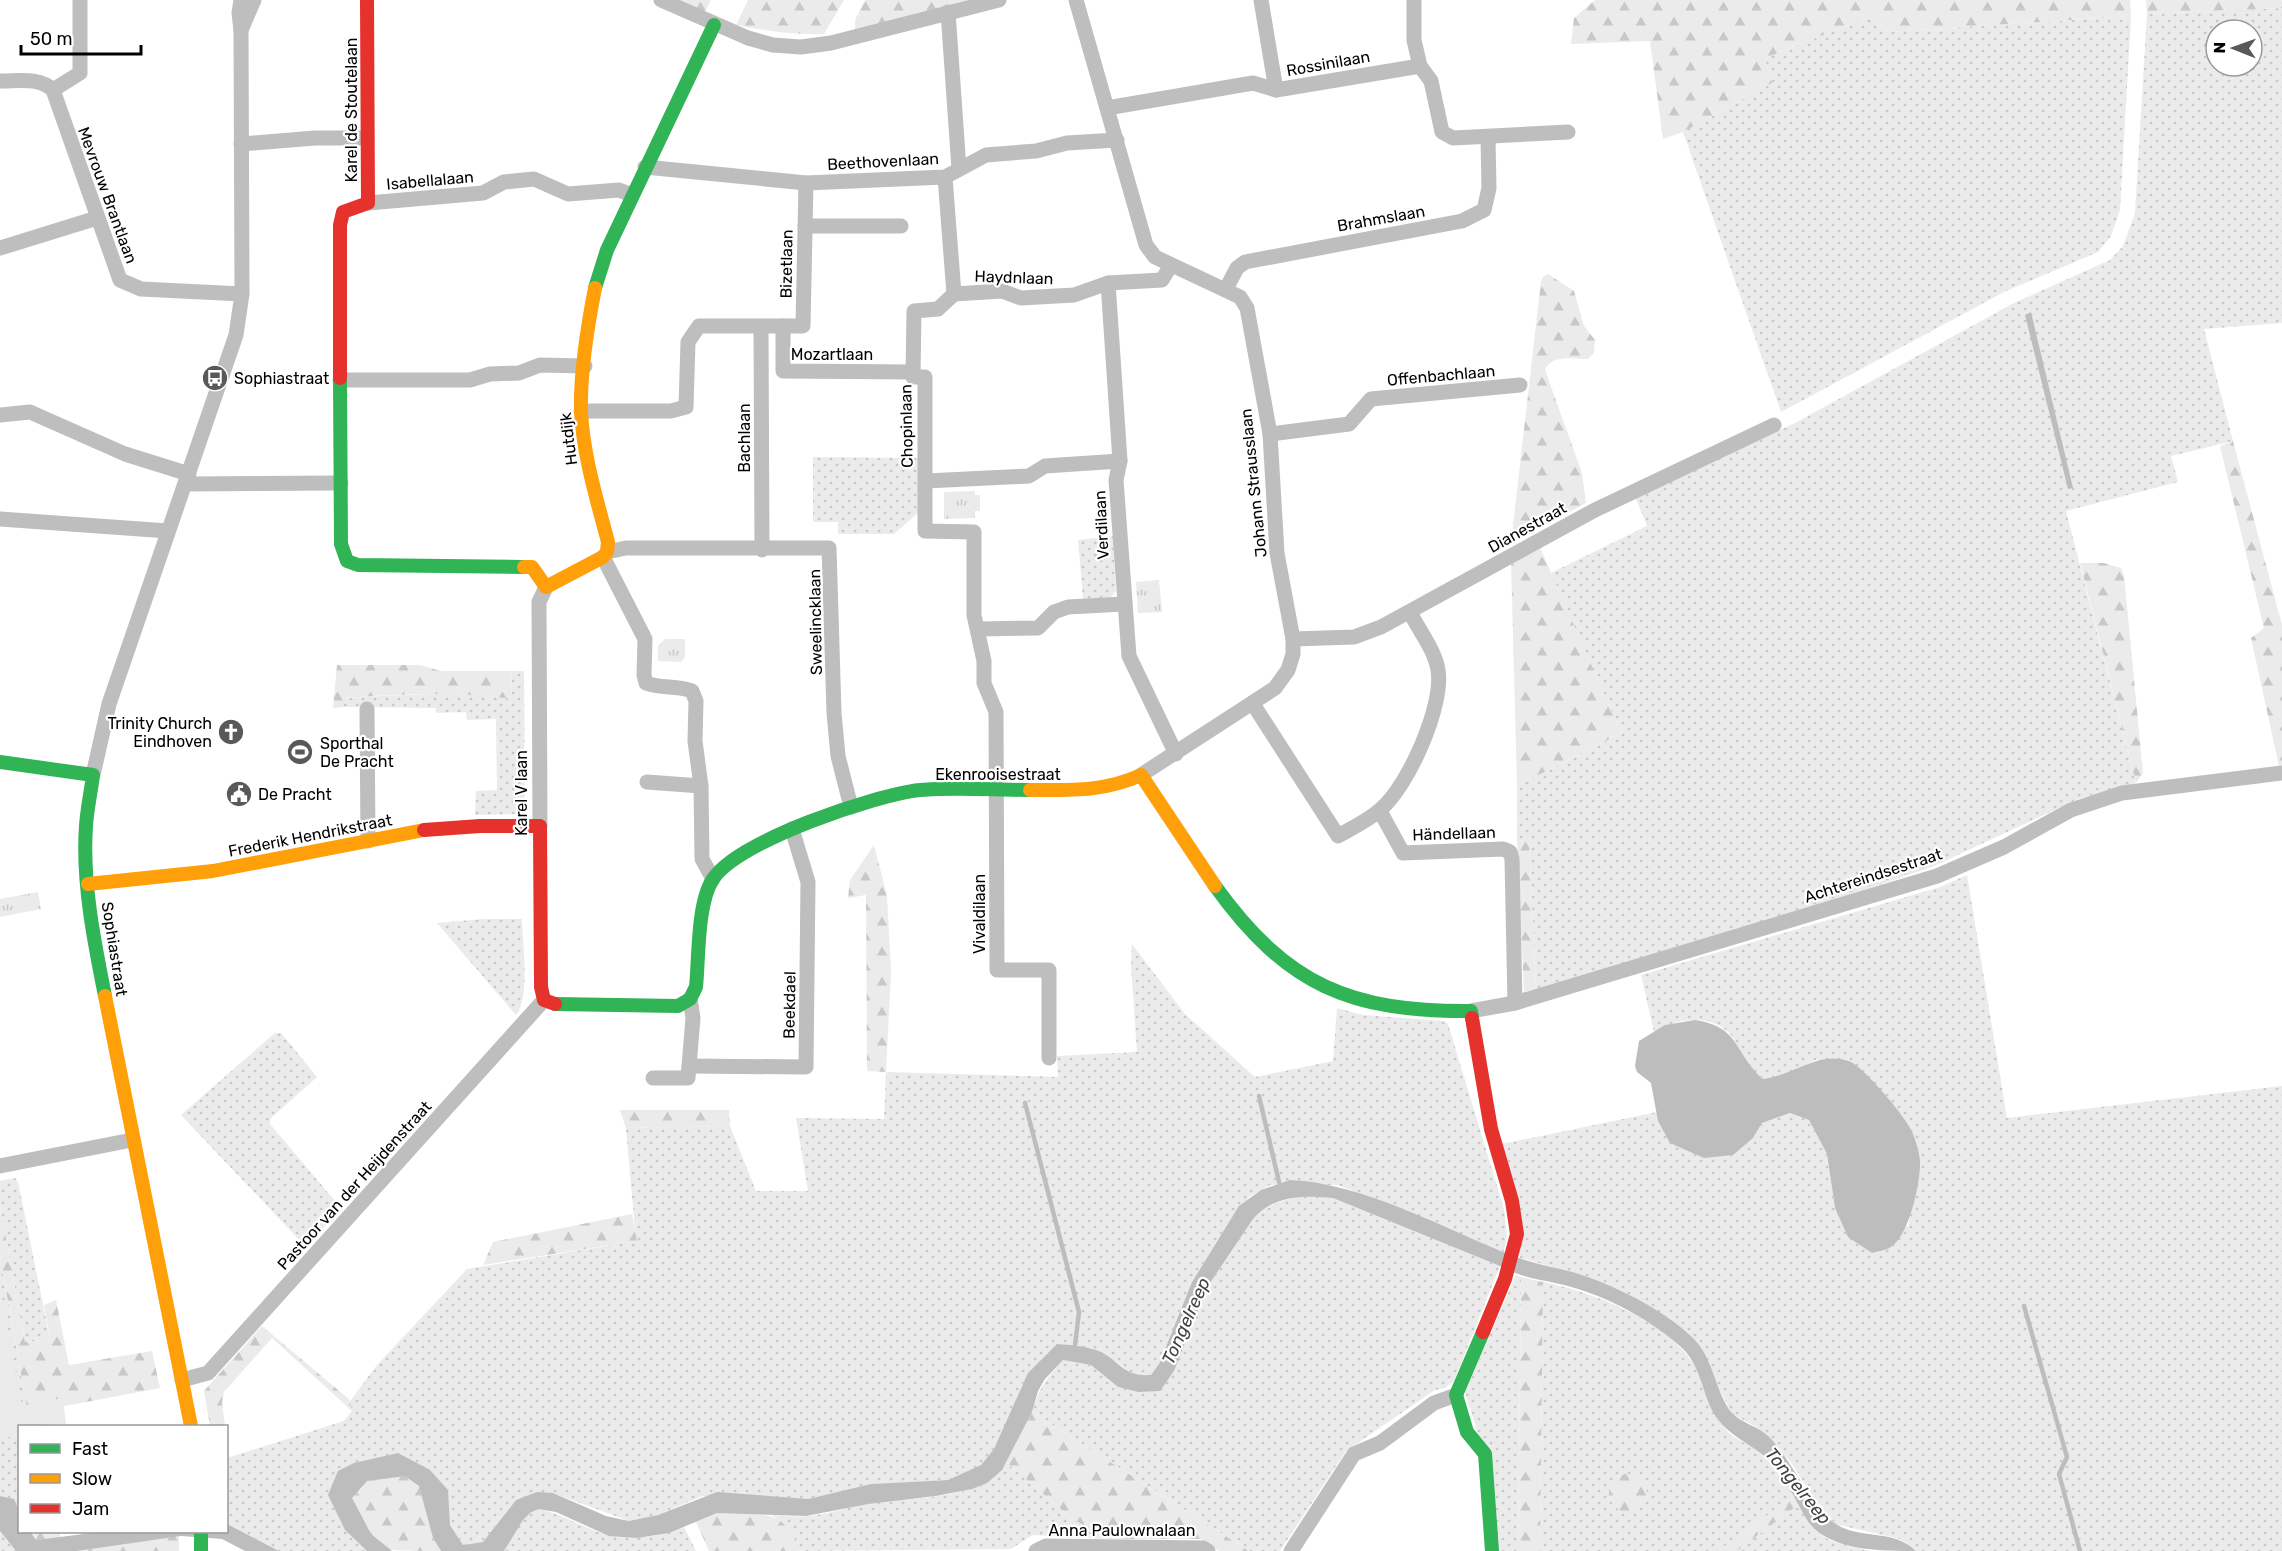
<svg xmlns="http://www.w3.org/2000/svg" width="2282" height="1551" viewBox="0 0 2282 1551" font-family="Rubik,sans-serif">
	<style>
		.grass { fill: url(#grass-dots); fill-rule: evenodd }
		.forest { fill: url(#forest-firs) }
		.park { fill: url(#park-tufts) }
		.pitch { fill: #ebebeb }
		.water { fill: #bdbdbd }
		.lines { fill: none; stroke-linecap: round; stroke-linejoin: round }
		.stream { stroke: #bdbdbd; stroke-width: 4.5 }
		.street { stroke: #bebebe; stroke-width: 15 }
		.fast { stroke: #30b455; stroke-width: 14 }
		.slow { stroke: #ff9f0a; stroke-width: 14 }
		.jam { stroke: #e5322d; stroke-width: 14 }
		.labels { text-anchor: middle; stroke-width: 4.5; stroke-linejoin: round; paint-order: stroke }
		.street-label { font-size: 16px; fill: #000; stroke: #fff }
		.poi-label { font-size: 16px; fill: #000; stroke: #fff; text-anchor: start }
		.water-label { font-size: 18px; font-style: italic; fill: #424242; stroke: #fff }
	</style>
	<defs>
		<pattern id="grass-dots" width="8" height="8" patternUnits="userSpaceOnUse" patternTransform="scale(1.5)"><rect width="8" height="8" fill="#ebebeb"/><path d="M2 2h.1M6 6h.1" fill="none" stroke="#c8c8c8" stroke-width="1.8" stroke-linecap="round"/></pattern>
		<pattern id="forest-firs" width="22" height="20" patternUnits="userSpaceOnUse" patternTransform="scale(1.5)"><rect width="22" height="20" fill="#ebebeb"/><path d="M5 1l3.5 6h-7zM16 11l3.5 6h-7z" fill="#c8c8c8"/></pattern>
		<pattern id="park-tufts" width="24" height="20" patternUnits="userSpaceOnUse" patternTransform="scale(1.5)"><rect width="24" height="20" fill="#ebebeb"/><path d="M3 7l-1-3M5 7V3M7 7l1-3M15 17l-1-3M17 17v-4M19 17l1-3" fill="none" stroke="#c8c8c8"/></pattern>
	</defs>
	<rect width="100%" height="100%" fill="#fff"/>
	<g class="grass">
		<path d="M 2282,8 L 2282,323 L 2204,329 L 2233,441 L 2171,456 L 2178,482 L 2066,511 L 2136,783 L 2078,799 L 1934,866 L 1816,907 L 1584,980 L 1536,989 L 1529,842 L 1517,841 L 1517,786 L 1621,733 L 1551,573 L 1647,526 L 1635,496 L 1795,423 L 2014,303 L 2110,260 L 2123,246 L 2135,213 L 2147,14 ZM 2216,30 L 2252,30 L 2252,66 L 2216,66 Z"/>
		<polygon points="2131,16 2120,210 2111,236 2098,252 2006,291 1781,412 1683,132 1772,83 1766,62 1768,57 1869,17 1875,18 1887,32"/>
		<polygon points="813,457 918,458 918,513 894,534 838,534 838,522 813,522"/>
		<polygon points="1113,536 1116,591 1110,598 1083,599 1078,540"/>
		<path d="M 511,671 L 524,671 L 525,811 L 520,814 L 475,815 L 476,791 L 497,790 L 496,719 L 467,720 L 466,712 L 436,713 L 436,708 L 344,707 L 344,698 C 399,695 457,690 512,699 Z"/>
		<path d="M 1967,875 L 2007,1118 L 2282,1086 L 2282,1551 L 1916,1551 L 1900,1539 L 1835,1524 L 1817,1503 L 1790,1461 L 1755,1426 L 1732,1414 L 1694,1339 L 1671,1320 L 1621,1292 L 1582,1275 L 1520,1258 L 1502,1144 L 1657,1112 L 1658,1121 L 1753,1138 L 1762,1123 L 1790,1113 L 1809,1120 L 1827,1154 L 1835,1208 L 1908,1227 L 1920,1161 L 1818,1059 L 1778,1077 L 1763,1079 C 1759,1075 1753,1071 1749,1066 C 1741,1057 1738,1042 1729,1033 C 1710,1014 1676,1018 1654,1032 L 1641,975 L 1940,887 Z"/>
		<path d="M 483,919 L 522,919 C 522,944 531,995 516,1015 L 437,923 Z"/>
		<path d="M 1132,944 L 1185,1014 L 1255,1077 L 1333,1061 L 1337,1008 L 1363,1015 L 1444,1021 L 1448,1024 L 1504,1209 L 1507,1234 L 1504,1252 L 1338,1185 L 1270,1185 L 1249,1197 L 1217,1241 L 1192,1282 L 1159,1364 L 1151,1375 C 1122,1377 1126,1363 1109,1359 C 1089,1355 1068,1355 1047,1353 L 1022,1385 L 1016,1404 L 994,1449 L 981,1465 L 948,1480 L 871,1484 L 808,1499 L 702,1496 L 658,1515 L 629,1521 L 553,1493 L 516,1500 L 483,1542 L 463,1545 L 450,1525 L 447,1490 L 345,1530 L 367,1551 L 279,1551 L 227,1524 L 227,1458 L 344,1421 L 352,1411 L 348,1404 L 377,1365 L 467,1269 L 636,1241 L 626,1128 L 730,1126 L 756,1191 L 808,1191 L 796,1118 L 884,1119 L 886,1072 L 1058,1077 L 1057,1056 L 1137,1052 L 1131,966 Z"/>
		<polygon points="275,1033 281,1033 317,1077 271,1118 270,1124 341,1208 306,1247 181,1115"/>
		<polygon points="15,1178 18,1182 50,1339 25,1342 0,1205 0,1181"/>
		<path d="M 1307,1195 L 1333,1198 L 1500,1266 L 1454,1381 L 1445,1388 L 1435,1390 L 1346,1451 L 1280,1551 L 1249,1551 L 1032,1412 C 1038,1390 1047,1377 1063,1360 L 1091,1365 L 1118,1387 L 1138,1392 L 1160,1390 L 1206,1289 L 1253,1219 C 1268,1203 1286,1199 1307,1195 Z"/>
		<polygon points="0,1256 28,1413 0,1419"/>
		<polygon points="1516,1275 1521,1277 1518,1551 1499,1551 1478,1434 1465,1392"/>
		<path d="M 1543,1282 C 1593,1292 1670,1321 1696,1368 C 1708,1390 1711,1414 1729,1433 C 1735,1439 1745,1442 1752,1447 C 1771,1461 1782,1477 1794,1496 L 1718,1551 L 1540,1551 Z"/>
		<polygon points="19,1432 19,1510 14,1499 0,1496 0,1436"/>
		<path d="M 1006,1462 L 1070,1517 L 1106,1539 L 1033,1535 L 1011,1549 L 800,1551 L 788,1528 L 772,1515 C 784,1516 797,1517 809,1516 C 829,1514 849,1507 868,1503 C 908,1497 984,1502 1006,1462 Z"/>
		<path d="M 1799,1504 C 1821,1544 1829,1541 1871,1551 L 1737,1551 Z"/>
		<path d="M 538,1509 C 559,1513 573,1522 591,1529 C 621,1542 654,1539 684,1527 L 696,1551 L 504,1551 C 512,1537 521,1514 538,1509 Z"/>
		<polygon points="0,1531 16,1551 0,1551"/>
	</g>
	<g class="forest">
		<polygon points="673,0 711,0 704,14"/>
		<path d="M 748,0 L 844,0 L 824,34 C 794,35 765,31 736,25 Z"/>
		<polygon points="865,0 981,0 855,31 855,20"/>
		<polygon points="1595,0 2130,0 2131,16 1887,32 1875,18 1869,17 1768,57 1766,62 1772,83 1683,132 1663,139 1650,41 1571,44 1574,18"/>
		<polygon points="2146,0 2282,0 2282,8 2147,14"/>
		<path d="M 1548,274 L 1574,291 L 1584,326 L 1595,340 L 1594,353 L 1588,359 C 1574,359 1551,354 1545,370 L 1582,473 L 1586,503 L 1511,543 L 1541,281 L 1543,277 Z"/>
		<polygon points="2233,441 2282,625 2282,765 2279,766 2251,638 2264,628 2220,446"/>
		<polygon points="1539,545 1621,733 1517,786 1511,559"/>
		<polygon points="2080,563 2104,563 2121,568 2124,575 2143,773 2136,783"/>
		<path d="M 337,665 L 420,665 L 441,671 L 511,671 L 512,699 C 457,691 400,694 344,698 L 344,707 L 333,708 Z"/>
		<polygon points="1517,841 1529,842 1536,989 1524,992"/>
		<polygon points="874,845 887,896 891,972 886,1072 867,1071 866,895 848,898 850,880"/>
		<polygon points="620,1110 729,1110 730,1126 626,1128"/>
		<polygon points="0,1205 25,1342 50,1339 44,1305 56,1300 69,1365 152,1351 160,1388 28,1413 0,1256"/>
		<polygon points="632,1214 637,1241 483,1265 493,1242"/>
		<polygon points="1521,1277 1543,1282 1540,1551 1518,1551"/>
		<polygon points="262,1326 350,1400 352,1411 272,1338 224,1392 222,1402 225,1426 210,1426 204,1391"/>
		<polygon points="1032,1412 1249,1551 1219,1551 1201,1539 1106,1539 1070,1517 1006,1462"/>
		<circle cx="1628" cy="1493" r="19"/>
		<path d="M 405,1476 L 419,1485 L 433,1538 L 441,1551 C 430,1551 399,1551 390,1550 C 370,1540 360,1518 352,1498 L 367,1481 Z"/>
		<polygon points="1794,1496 1799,1504 1737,1551 1718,1551"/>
		<path d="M 728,1512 C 763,1514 787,1511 800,1551 L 709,1551 L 696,1522 L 717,1513 Z"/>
		<polygon points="33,1532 60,1532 60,1538 36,1540"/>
		<polygon points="179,1536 179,1551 77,1551"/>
	</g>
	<g class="park">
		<polygon points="975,491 975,495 980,495 980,511 975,511 975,518 944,519 944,492"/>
		<polygon points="1159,580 1162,612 1138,613 1136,582"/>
		<polygon points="665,639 685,639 685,657 681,662 658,661 658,646"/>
		<polygon points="38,892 41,909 0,917 0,899"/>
	</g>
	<polygon class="pitch" points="0,1285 22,1406 63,1398 66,1424 20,1426 19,1435 0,1439"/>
	<g class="water">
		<polygon points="2031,312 2073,488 2068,489 2025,315"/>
		<path d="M 1695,1020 C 1741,1027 1733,1052 1763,1079 C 1793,1076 1819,1049 1851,1062 C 1864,1068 1909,1120 1913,1134 C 1916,1142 1919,1152 1920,1160 C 1921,1181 1909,1239 1889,1248 C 1884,1251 1877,1251 1872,1253 L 1848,1237 L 1835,1208 L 1827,1154 L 1809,1120 L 1790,1113 L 1762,1123 L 1753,1138 L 1733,1155 L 1704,1158 L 1670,1143 L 1658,1121 L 1651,1083 L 1637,1072 L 1635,1066 L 1639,1041 L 1665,1025 Z"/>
		<path d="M 1290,1180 C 1364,1183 1446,1230 1516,1257 C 1538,1265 1561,1268 1582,1275 C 1620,1288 1663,1310 1692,1337 C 1712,1356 1714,1384 1727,1406 C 1736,1423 1757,1424 1770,1438 C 1791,1459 1814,1510 1836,1524 C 1860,1540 1892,1528 1916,1551 C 1882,1551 1832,1551 1810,1524 C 1796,1504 1788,1480 1771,1462 C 1752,1443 1727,1437 1713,1412 C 1702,1391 1700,1364 1681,1347 C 1653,1322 1614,1300 1578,1289 C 1548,1279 1530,1282 1500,1266 L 1333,1198 C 1303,1195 1274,1195 1253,1219 L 1206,1289 L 1174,1371 L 1160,1391 L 1138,1392 L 1118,1387 L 1091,1365 L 1063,1360 L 1045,1379 L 1038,1391 L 1032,1412 L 1002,1470 L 987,1483 L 972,1489 L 936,1496 L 868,1504 L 806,1516 L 717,1513 L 669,1533 L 637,1538 L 609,1536 L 556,1512 L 538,1509 L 530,1513 L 523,1520 L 504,1551 L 441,1551 L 433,1538 L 419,1486 L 405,1476 L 367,1481 L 352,1498 L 371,1534 L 392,1551 L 367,1551 L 345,1530 L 328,1495 L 338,1471 L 354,1463 L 398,1453 L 430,1470 L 448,1490 L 450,1525 L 463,1545 L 483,1542 L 516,1500 L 537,1492 L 553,1493 L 606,1516 L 629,1521 L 658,1515 L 717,1492 L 808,1499 L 871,1484 L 948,1480 L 981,1465 L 994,1449 L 1028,1373 L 1057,1344 C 1070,1345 1084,1346 1096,1350 C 1120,1359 1121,1377 1151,1375 L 1159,1364 L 1192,1282 L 1239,1206 L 1261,1190 Z"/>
		<polygon points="0,1496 14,1499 19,1510 20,1532 31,1532 36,1540 100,1532 226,1532 227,1524 279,1551 245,1551 222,1539 181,1536 77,1551 16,1551 0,1531"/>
	</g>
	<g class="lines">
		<g class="stream">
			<polyline points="1259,1096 1279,1182"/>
			<polyline points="1025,1103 1079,1312 1075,1345"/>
			<polyline points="2024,1306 2067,1457 2059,1474 2080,1551"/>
		</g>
		<g class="street">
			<polyline points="661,0 748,38 773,45 801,47 831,43 999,0"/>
			<polyline points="1076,0 1146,245 1155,257 1240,297 1247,308 1270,434 1277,553 1293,639 1293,654 1288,670 1275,688 1141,775"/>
			<polyline points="1261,0 1276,90"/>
			<polyline points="948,12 959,169"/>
			<polyline points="241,30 254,0"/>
			<polyline points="1420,66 1431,81 1442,132 1453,138 1568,132"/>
			<path d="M 0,81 C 19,81 39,77 53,90 L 120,280 L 141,289 L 242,294"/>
			<polyline points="53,90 80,73 80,0"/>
			<polyline points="1107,108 1253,83 1276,90 1420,66 1414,40 1414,0"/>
			<polyline points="241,144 315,138 367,138"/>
			<polyline points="645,167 806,183 945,177 986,155 1036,151 1067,143 1117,140"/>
			<polyline points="945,177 954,294 938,309 914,311 913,377 925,377 925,531 974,532 974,615 984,661 984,683 996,712 997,970 1049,970 1049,1058"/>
			<polyline points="368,203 483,193 504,182 534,179 568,194 619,190 632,195"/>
			<polyline points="805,226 901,226"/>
			<polyline points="0,248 97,218"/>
			<polyline points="1108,283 1120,461 1116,480 1129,656 1176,754"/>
			<polyline points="1226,289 1237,268 1245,262 1462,221 1484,210 1489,188 1488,138"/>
			<polyline points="954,294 1002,291 1021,298 1074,295 1108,283 1162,280 1171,265"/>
			<polyline points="783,326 803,326 806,183"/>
			<polyline points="761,327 762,550"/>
			<polyline points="340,380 470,380 490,374 519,373 540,365 585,366"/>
			<polyline points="581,411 671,411 686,407 688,342 699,326 783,326 783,371 913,372"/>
			<polyline points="0,415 30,412 125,454 189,474"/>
			<polyline points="1270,434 1349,424 1371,399 1520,385"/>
			<polyline points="926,481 1029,476 1045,466 1120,461"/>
			<polyline points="185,484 341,483"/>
			<polyline points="0,519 168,531"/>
			<polyline points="607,552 626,548 829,548 834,713 838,756 851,807"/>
			<path d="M 603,557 L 645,639 L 644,675 L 646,683 C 661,689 677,685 692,691 L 696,701 L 695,741 L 701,786 L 702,859 L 713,879"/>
			<polyline points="979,629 1038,628 1054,612 1068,607 1124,604"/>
			<polyline points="1293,639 1354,637 1381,627 1595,510 1774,425"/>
			<path d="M 1253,704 L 1338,836 C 1352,828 1369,820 1381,809 C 1408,786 1444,706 1438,670 C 1435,650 1419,631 1410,612"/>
			<polyline points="367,709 368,841"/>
			<polyline points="93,775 109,704 236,335 242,294 241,30 239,13 241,0"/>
			<polyline points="647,782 701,786"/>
			<polyline points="1380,811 1403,853 1503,849 1510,852 1512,859 1515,1003"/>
			<polyline points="540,826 539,602 546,587"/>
			<polyline points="1471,1011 1515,1003 1937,876 2004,847 2071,810 2122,793 2282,773"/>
			<polyline points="689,1066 806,1067 808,882 792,829"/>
			<polyline points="653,1078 688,1078 693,1018 690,999"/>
			<polyline points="0,1166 132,1140"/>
			<polyline points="182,1380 208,1373 544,1000"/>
			<polyline points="1036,1551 1046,1546 1203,1548 1208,1551"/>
			<polyline points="1291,1551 1354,1454 1380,1443 1434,1403 1456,1395"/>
		</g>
		<g class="fast">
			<polyline points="595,288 607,250 714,25"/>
			<polyline points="340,378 341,544 347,561 358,565 524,567"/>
			<path d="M 0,762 L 93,775 C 91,792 87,809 86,826 C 82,881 94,941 105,996"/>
			<path d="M 1215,886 C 1287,986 1351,1012 1471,1011 L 1472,1018"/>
			<path d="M 555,1004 L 678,1006 L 690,999 L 696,987 C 699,958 697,903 713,879 C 738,841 874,795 920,790 C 956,787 994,790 1030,790"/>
			<polyline points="1483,1332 1456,1395 1467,1432 1485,1454 1492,1551"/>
			<polyline points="201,1532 201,1551"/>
		</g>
		<g class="slow">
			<path d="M 524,567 L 532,567 L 546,587 L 603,557 L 607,552 L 608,542 C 597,500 583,455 581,411 C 580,375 588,324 595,288"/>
			<path d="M 1030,790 C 1070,790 1104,792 1141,775 L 1215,886"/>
			<polyline points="88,884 213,871 424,830"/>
			<polyline points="105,996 191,1426"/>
		</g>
		<g class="jam">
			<polyline points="340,378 340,225 343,212 368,203 367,0"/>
			<polyline points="424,830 480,826 540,826 541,987 544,1000 555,1004"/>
			<polyline points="1472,1018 1491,1129 1512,1201 1517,1234 1505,1279 1483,1332"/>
		</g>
	</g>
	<defs>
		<g id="bus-disc" transform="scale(1.35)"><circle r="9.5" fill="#595959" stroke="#fff"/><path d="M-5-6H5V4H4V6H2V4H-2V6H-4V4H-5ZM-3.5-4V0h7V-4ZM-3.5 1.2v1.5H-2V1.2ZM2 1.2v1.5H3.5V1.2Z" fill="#fff"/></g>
		<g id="church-disc" transform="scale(1.35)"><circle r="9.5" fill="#595959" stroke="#fff"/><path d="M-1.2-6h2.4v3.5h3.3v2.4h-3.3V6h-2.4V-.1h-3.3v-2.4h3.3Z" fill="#fff"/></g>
		<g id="stadium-disc" transform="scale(1.35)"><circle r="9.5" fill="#595959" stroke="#fff"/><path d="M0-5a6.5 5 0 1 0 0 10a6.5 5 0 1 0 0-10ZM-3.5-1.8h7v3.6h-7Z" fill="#fff"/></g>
		<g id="civic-disc" transform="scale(1.35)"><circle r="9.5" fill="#595959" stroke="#fff"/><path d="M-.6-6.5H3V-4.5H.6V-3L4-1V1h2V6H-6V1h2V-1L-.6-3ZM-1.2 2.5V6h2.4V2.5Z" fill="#fff"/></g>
	</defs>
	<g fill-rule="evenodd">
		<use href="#bus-disc" x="215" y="378"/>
		<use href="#church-disc" x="231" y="732"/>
		<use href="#stadium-disc" x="300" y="752"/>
		<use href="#civic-disc" x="239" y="794"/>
	</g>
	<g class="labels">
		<g class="street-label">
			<text transform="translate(1328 63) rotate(-10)" y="6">Rossinilaan</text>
			<text transform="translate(351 110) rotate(-90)" y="6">Karel de Stoutelaan</text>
			<text transform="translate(883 161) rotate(-3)" y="6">Beethovenlaan</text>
			<text transform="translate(430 180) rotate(-5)" y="6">Isabellalaan</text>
			<text transform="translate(108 195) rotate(70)" y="6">Mevrouw Brantlaan</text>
			<text transform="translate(1381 218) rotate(-10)" y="6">Brahmslaan</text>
			<text transform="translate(786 264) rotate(-89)" y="6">Bizetlaan</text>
			<text transform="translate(1014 277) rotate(2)" y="6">Haydnlaan</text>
			<text x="832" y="360">Mozartlaan</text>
			<text transform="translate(1441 375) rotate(-5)" y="6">Offenbachlaan</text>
			<text transform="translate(906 426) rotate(-91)" y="6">Chopinlaan</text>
			<text transform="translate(744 438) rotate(-90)" y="6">Bachlaan</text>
			<text transform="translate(568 439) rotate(-97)" y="6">Hutdijk</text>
			<text transform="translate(1253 483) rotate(-96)" y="6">Johann Strausslaan</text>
			<text transform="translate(1101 525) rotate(-93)" y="6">Verdilaan</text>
			<text transform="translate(1527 527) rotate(-29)" y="6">Dianestraat</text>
			<text transform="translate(815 622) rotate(-91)" y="6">Sweelincklaan</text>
			<text x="998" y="780">Ekenrooisestraat</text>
			<text transform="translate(521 793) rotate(-90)" y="6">Karel V laan</text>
			<text transform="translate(1454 833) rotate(-2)" y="6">Händellaan</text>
			<text transform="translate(310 835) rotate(-11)" y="6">Frederik Hendrikstraat</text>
			<text transform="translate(1873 875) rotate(-18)" y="6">Achtereindsestraat</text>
			<text transform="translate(979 914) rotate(-90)" y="6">Vivaldilaan</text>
			<text transform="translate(115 949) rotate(81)" y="6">Sophiastraat</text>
			<text transform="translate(789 1005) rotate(-89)" y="6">Beekdael</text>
			<text transform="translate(354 1185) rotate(-48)" y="6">Pastoor van der Heijdenstraat</text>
			<text x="1122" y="1536">Anna Paulownalaan</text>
		</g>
		<g class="poi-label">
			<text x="234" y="384">Sophiastraat</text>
			<text x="212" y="729" text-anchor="end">Trinity Church<tspan x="212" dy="18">Eindhoven</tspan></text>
			<text x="320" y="749">Sporthal<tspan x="320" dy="18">De Pracht</tspan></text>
			<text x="258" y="800">De Pracht</text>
		</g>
		<g class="water-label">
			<text transform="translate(1186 1321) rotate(-66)" y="6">Tongelreep</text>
			<text transform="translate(1798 1486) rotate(51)" y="6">Tongelreep</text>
		</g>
	</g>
	<rect x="18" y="1425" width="210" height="108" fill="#ffffff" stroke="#999999" stroke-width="1.5"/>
	<rect x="30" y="1444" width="30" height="9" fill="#30b455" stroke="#999999" stroke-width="1.5"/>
	<text x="72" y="1455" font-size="18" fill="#000000">Fast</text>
	<rect x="30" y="1474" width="30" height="9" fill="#ff9f0a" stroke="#999999" stroke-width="1.5"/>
	<text x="72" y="1485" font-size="18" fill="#000000">Slow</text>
	<rect x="30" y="1504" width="30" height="9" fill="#e5322d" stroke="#999999" stroke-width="1.5"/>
	<text x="72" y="1515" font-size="18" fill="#000000">Jam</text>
	<g transform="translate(2234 48) rotate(271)"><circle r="28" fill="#ffffff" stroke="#999999" stroke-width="1.5"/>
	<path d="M0-4.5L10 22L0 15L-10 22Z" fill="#595959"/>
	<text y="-9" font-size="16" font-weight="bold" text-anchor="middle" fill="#000000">N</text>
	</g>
	<path d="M21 45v9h120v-9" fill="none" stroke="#000000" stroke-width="3"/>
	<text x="30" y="45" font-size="18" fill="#000000" stroke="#ffffff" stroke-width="4.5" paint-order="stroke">50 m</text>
</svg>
